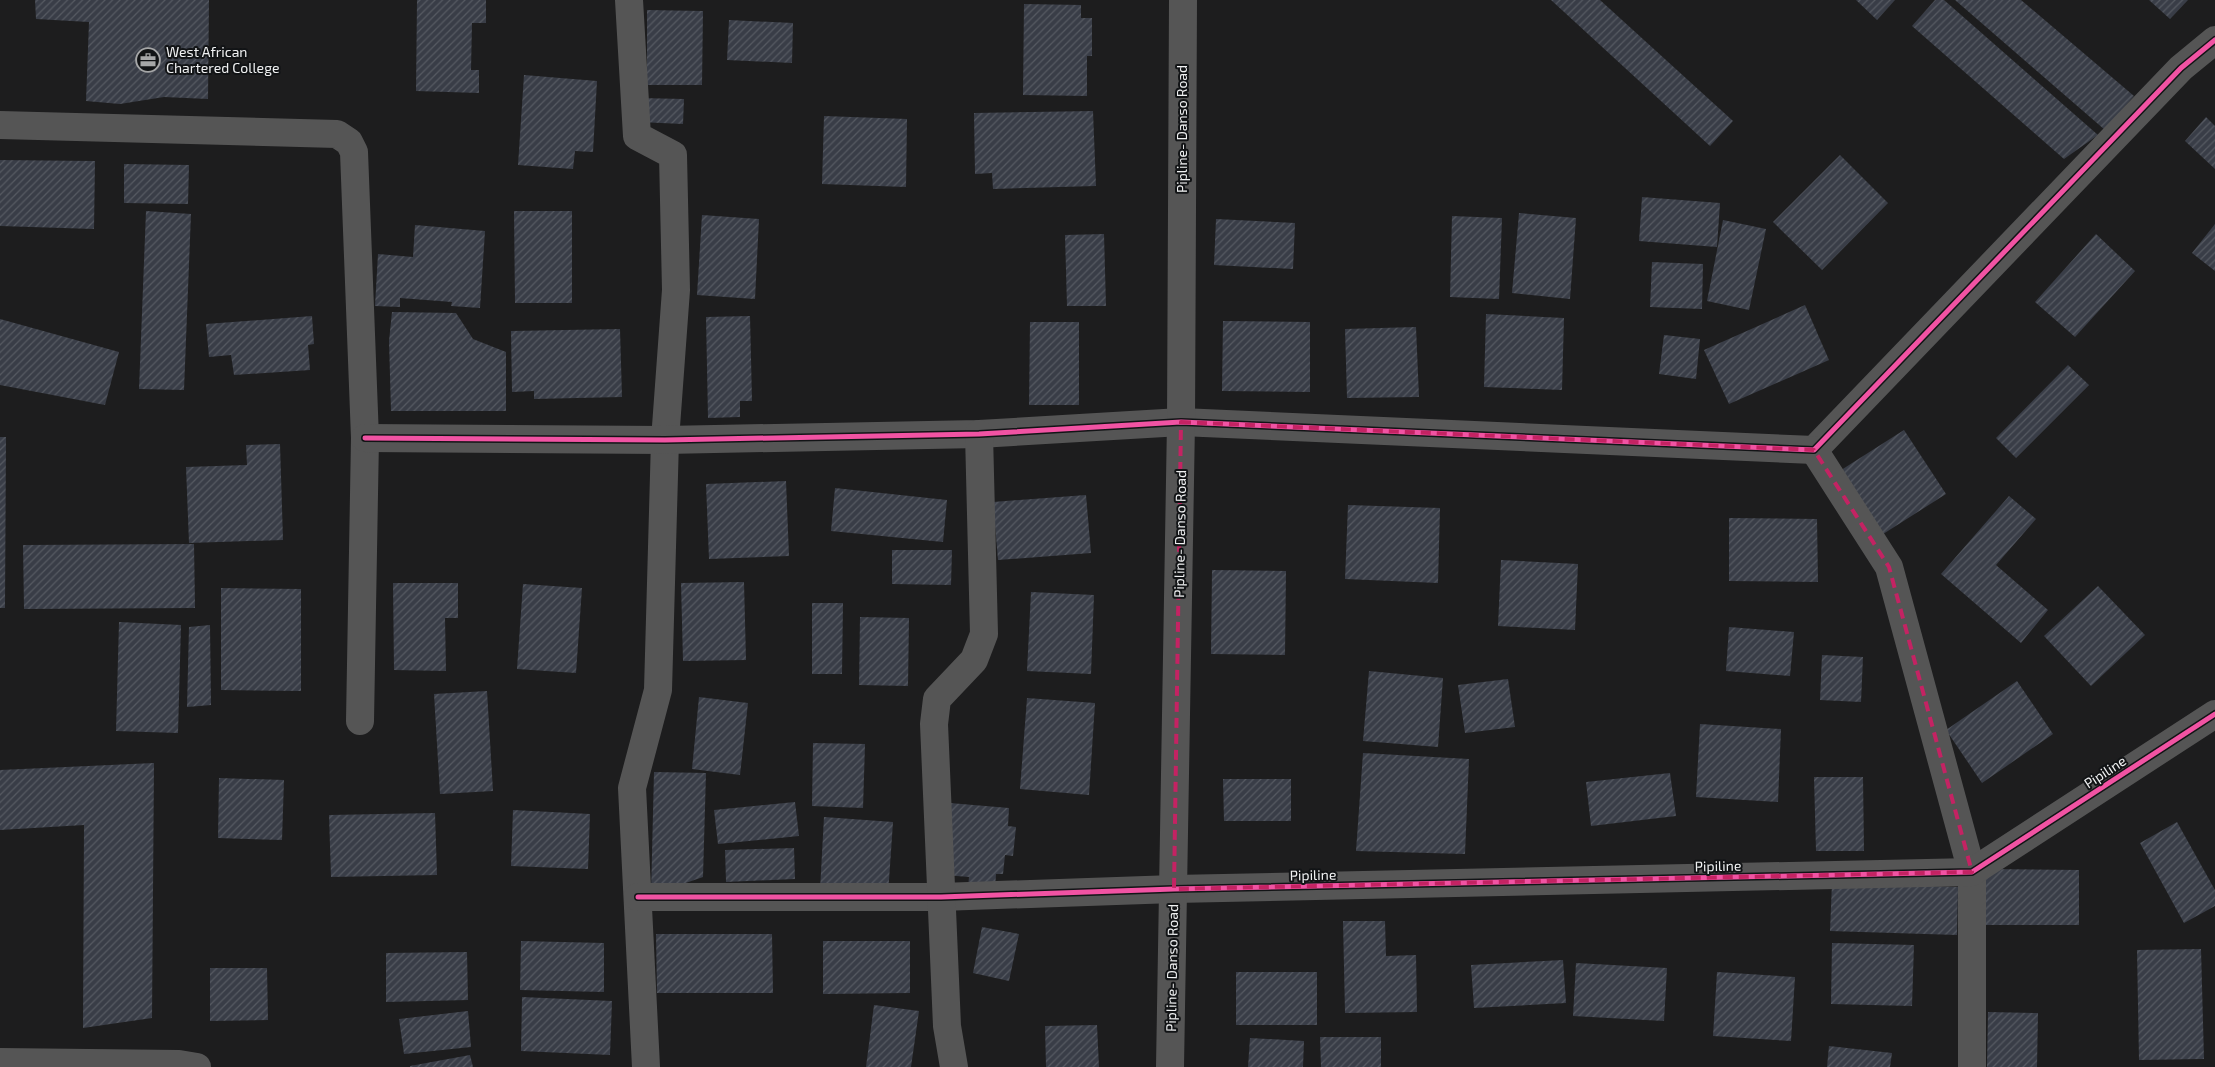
<svg xmlns="http://www.w3.org/2000/svg" width="2215" height="1067" viewBox="0 0 2215 1067" font-family="'Exo 2',sans-serif">
	<style>
		.building { fill: url(#building-hatch) }
		.lines { fill: none; stroke-linecap: round; stroke-linejoin: round }
		.minor { stroke: #555; stroke-width: 28 }
		.cycleway-casing { stroke: #121416; stroke-width: 8 }
		.cycleway { stroke: #f153a3; stroke-width: 5 }
		.marked { fill: none; stroke: #c42363; stroke-width: 4; stroke-dasharray: 10 6; stroke-linejoin: round }
		.labels { text-anchor: middle; stroke-width: 4; stroke-linejoin: round; paint-order: stroke }
		.poi-label { font-size: 14px; fill: #f0f1f2; stroke: #121416; text-anchor: start }
		.street-label { font-size: 14px; fill: #f0f1f2; stroke: #121416 }
	</style>
	<defs>
		<pattern id="building-hatch" width="6" height="6" patternUnits="userSpaceOnUse" patternTransform="scale(1.25)"><rect width="6" height="6" fill="#393d47"/><path d="M-1 1l2-2M0 6l6-6M5 7l2-2" fill="none" stroke="#565a62"/></pattern>
	</defs>
	<rect width="100%" height="100%" fill="#1d1d1e"/>
	<g class="building">
		<polygon points="35,0 209,0 208,99 164,97 120,104 86,101 89,22 36,19"/>
		<polygon points="417,0 486,0 486,23 472,23 471,70 479,70 479,93 416,91"/>
		<polygon points="1551,0 1600,0 1733,121 1710,146"/>
		<polygon points="1856,0 1895,0 1877,20"/>
		<polygon points="1935,0 1944,0 2098,135 2064,159 1912,26"/>
		<polygon points="1955,0 2021,0 2134,96 2105,130"/>
		<polygon points="2149,0 2188,0 2170,19"/>
		<polygon points="1024,4 1081,5 1081,18 1092,18 1092,56 1087,56 1087,96 1023,95"/>
		<polygon points="647,10 703,11 702,85 647,85"/>
		<polygon points="729,20 793,23 792,63 727,60"/>
		<polygon points="524,75 597,81 593,152 575,151 573,169 518,165"/>
		<polygon points="640,98 684,99 683,124 639,122"/>
		<polygon points="1093,111 1096,186 993,189 992,173 975,174 974,113"/>
		<polygon points="824,116 907,119 906,187 822,184"/>
		<polygon points="2206,117 2215,126 2215,169 2185,141"/>
		<polygon points="1840,155 1888,203 1822,270 1773,222"/>
		<polygon points="0,160 95,161 94,229 0,226"/>
		<polygon points="124,164 189,165 188,204 124,203"/>
		<polygon points="1642,197 1720,203 1717,247 1639,241"/>
		<polygon points="146,211 191,214 184,390 139,389"/>
		<polygon points="514,211 572,211 572,303 515,303"/>
		<polygon points="1519,213 1576,218 1570,299 1512,293"/>
		<polygon points="702,215 759,219 755,299 697,295"/>
		<polygon points="1452,216 1502,218 1499,299 1450,297"/>
		<polygon points="1216,219 1295,223 1293,269 1214,265"/>
		<polygon points="1723,220 1766,229 1749,310 1707,301"/>
		<polygon points="2215,224 2215,271 2192,253"/>
		<polygon points="415,225 485,231 480,308 451,306 452,302 400,298 400,307 375,306 378,254 413,257"/>
		<polygon points="1104,234 1106,306 1067,306 1065,235"/>
		<polygon points="2096,234 2135,271 2075,337 2035,302"/>
		<polygon points="1652,262 1703,264 1702,309 1650,307"/>
		<polygon points="1805,305 1829,360 1729,404 1704,350"/>
		<polygon points="392,312 456,313 473,339 506,352 506,411 391,411 389,341"/>
		<polygon points="1486,314 1564,318 1562,390 1484,387"/>
		<polygon points="312,316 314,344 308,345 310,370 234,375 231,355 209,357 206,324"/>
		<polygon points="750,316 752,401 740,401 740,417 708,418 706,317"/>
		<polygon points="0,319 119,352 105,405 0,385"/>
		<polygon points="1223,321 1310,322 1310,392 1222,391"/>
		<polygon points="1030,322 1079,322 1079,405 1029,405"/>
		<polygon points="1416,327 1419,397 1347,398 1345,329"/>
		<polygon points="620,329 622,397 534,399 534,391 512,392 511,331"/>
		<polygon points="1664,335 1700,339 1696,379 1659,374"/>
		<polygon points="2068,365 2089,385 2016,458 1996,438"/>
		<polygon points="1904,430 1946,494 1880,536 1838,472"/>
		<polygon points="0,437 6,437 5,608 0,608"/>
		<polygon points="280,444 283,540 189,543 186,467 247,465 246,445"/>
		<polygon points="786,481 789,556 709,559 706,484"/>
		<polygon points="835,488 947,500 943,542 831,531"/>
		<polygon points="1086,495 1091,553 998,560 993,502"/>
		<polygon points="2009,496 2036,519 1996,565 2048,610 2021,643 1941,574"/>
		<polygon points="1348,505 1440,508 1438,583 1345,579"/>
		<polygon points="1729,518 1817,519 1818,582 1729,581"/>
		<polygon points="194,544 195,608 24,609 23,545"/>
		<polygon points="892,550 952,550 951,585 892,584"/>
		<polygon points="1501,560 1578,564 1575,630 1498,626"/>
		<polygon points="1212,570 1286,571 1285,655 1211,654"/>
		<polygon points="744,582 746,660 683,661 681,583"/>
		<polygon points="393,583 458,583 458,618 445,618 446,671 394,670"/>
		<polygon points="523,584 582,588 576,673 517,669"/>
		<polygon points="2098,586 2145,635 2091,686 2044,636"/>
		<polygon points="221,588 301,589 301,691 221,690"/>
		<polygon points="1031,592 1094,595 1091,674 1027,671"/>
		<polygon points="812,603 843,603 842,674 812,674"/>
		<polygon points="860,617 909,618 908,686 859,685"/>
		<polygon points="119,622 181,625 178,733 116,731"/>
		<polygon points="210,625 211,705 187,707 189,627"/>
		<polygon points="1729,627 1794,632 1790,676 1726,671"/>
		<polygon points="1822,655 1863,657 1861,702 1820,700"/>
		<polygon points="1369,671 1443,678 1438,747 1363,741"/>
		<polygon points="1508,679 1515,727 1465,733 1458,685"/>
		<polygon points="2017,681 2053,734 1982,783 1946,730"/>
		<polygon points="487,691 493,791 440,794 434,694"/>
		<polygon points="699,697 748,703 740,775 692,769"/>
		<polygon points="1027,698 1095,703 1089,795 1020,789"/>
		<polygon points="1700,724 1781,729 1778,802 1696,797"/>
		<polygon points="813,743 865,744 863,808 812,806"/>
		<polygon points="1363,753 1469,759 1465,854 1356,851"/>
		<polygon points="154,763 152,1018 83,1028 84,825 0,830 0,770"/>
		<polygon points="654,772 706,773 703,877 651,895"/>
		<polygon points="1670,773 1676,816 1591,826 1586,782"/>
		<polygon points="1814,777 1863,777 1864,851 1816,851"/>
		<polygon points="219,778 284,780 282,840 218,838"/>
		<polygon points="1223,779 1291,779 1291,821 1224,821"/>
		<polygon points="795,802 799,836 718,844 714,810"/>
		<polygon points="950,803 1009,808 1008,826 1016,827 1013,856 1005,855 1003,874 996,874 995,890 968,887 969,877 944,875"/>
		<polygon points="513,810 590,814 588,869 511,866"/>
		<polygon points="435,813 437,875 331,877 329,815"/>
		<polygon points="824,817 893,822 888,895 820,890"/>
		<polygon points="2177,822 2215,890 2215,906 2184,923 2140,843"/>
		<polygon points="794,848 795,879 726,882 725,850"/>
		<polygon points="1986,869 2079,870 2079,925 1986,925"/>
		<polygon points="1832,883 1958,887 1957,935 1830,931"/>
		<polygon points="1343,921 1385,921 1386,956 1416,955 1417,1012 1345,1013"/>
		<polygon points="982,927 1019,934 1009,981 973,973"/>
		<polygon points="656,934 772,934 773,993 657,993"/>
		<polygon points="521,941 604,943 604,992 520,990"/>
		<polygon points="823,941 910,941 910,993 823,994"/>
		<polygon points="1832,943 1914,945 1912,1006 1831,1004"/>
		<polygon points="2201,949 2204,1059 2139,1060 2137,950"/>
		<polygon points="467,952 468,1000 386,1002 386,953"/>
		<polygon points="1563,960 1566,1003 1474,1008 1471,965"/>
		<polygon points="1576,963 1667,968 1664,1021 1573,1016"/>
		<polygon points="210,968 267,968 268,1020 210,1021"/>
		<rect x="1236" y="972" width="81" height="53"/>
		<polygon points="1717,972 1795,977 1791,1041 1713,1036"/>
		<polygon points="522,997 612,1001 610,1055 521,1051"/>
		<polygon points="874,1005 919,1011 911,1067 866,1067"/>
		<polygon points="468,1011 471,1047 404,1054 399,1019"/>
		<polygon points="1988,1012 2038,1013 2037,1067 1987,1067"/>
		<polygon points="1097,1025 1099,1067 1046,1067 1045,1026"/>
		<polygon points="1320,1037 1381,1037 1381,1067 1321,1067"/>
		<polygon points="1250,1038 1304,1041 1303,1067 1248,1067"/>
		<polygon points="1829,1046 1892,1053 1890,1067 1827,1067"/>
		<polygon points="470,1055 473,1067 410,1067 410,1066"/>
	</g>
	<g class="lines">
		<g class="minor">
			<polyline points="629,0 637,136 673,155 676,290 665,440 658,690 632,788 646,1067"/>
			<polyline points="0,125 337,134 349,142 354,152 365,438 360,721"/>
			<polyline points="365,438 665,440 979,434 1181,422 1814,450 2181,68 2215,40"/>
			<polyline points="1814,450 1889,567 1972,872 1972,1067"/>
			<polyline points="638,897 941,897 1174,889 1972,872 2215,714"/>
			<polyline points="0,1062 179,1064 197,1067"/>
			<polyline points="954,1067 947,1026 934,724 937,699 974,660 984,634 979,434"/>
			<polyline points="1170,1067 1181,422 1183,0"/>
		</g>
		<g class="cycleway-casing">
			<g id="cycleway">
				<polyline points="365,438 665,440 979,434 1181,422 1814,450 2181,68 2215,40"/>
				<polyline points="638,897 941,897 1174,889 1972,872 2215,714"/>
			</g>
		</g>
		<use href="#cycleway" class="cycleway"/>
	</g>
	<path class="marked" d="M 1181,422 L 1814,450 L 1889,567 L 1972,872 L 1174,889 Z"/>
	<defs>
		<g id="office-ring" transform="scale(1.25)"><circle r="9.5" fill="#121416" stroke="#a6a7a8" stroke-width="1.5"/><path d="M-6-3h4V-5.5h4V-3h4V5H-6ZM-1-4.5V-3h2v-1.5ZM-6 0V1H6V0Z" fill="#a6a7a8"/></g>
	</defs>
	<g fill-rule="evenodd">
		<use href="#office-ring" x="148" y="60"/>
	</g>
	<g class="labels">
		<g class="poi-label">
			<text x="166" y="57">West African<tspan x="166" dy="16">Chartered College</tspan></text>
		</g>
		<g class="street-label">
			<text transform="translate(1182 129) rotate(-90)" y="5">Pipline- Danso Road</text>
			<text transform="translate(1180 534) rotate(-89)" y="5">Pipline- Danso Road</text>
			<text transform="translate(2105 772) rotate(-33)" y="5">Pipiline</text>
			<text transform="translate(1718 866) rotate(-1)" y="5">Pipiline</text>
			<text transform="translate(1313 875) rotate(-1)" y="5">Pipiline</text>
			<text transform="translate(1172 968) rotate(-89)" y="5">Pipline- Danso Road</text>
		</g>
	</g>
</svg>
